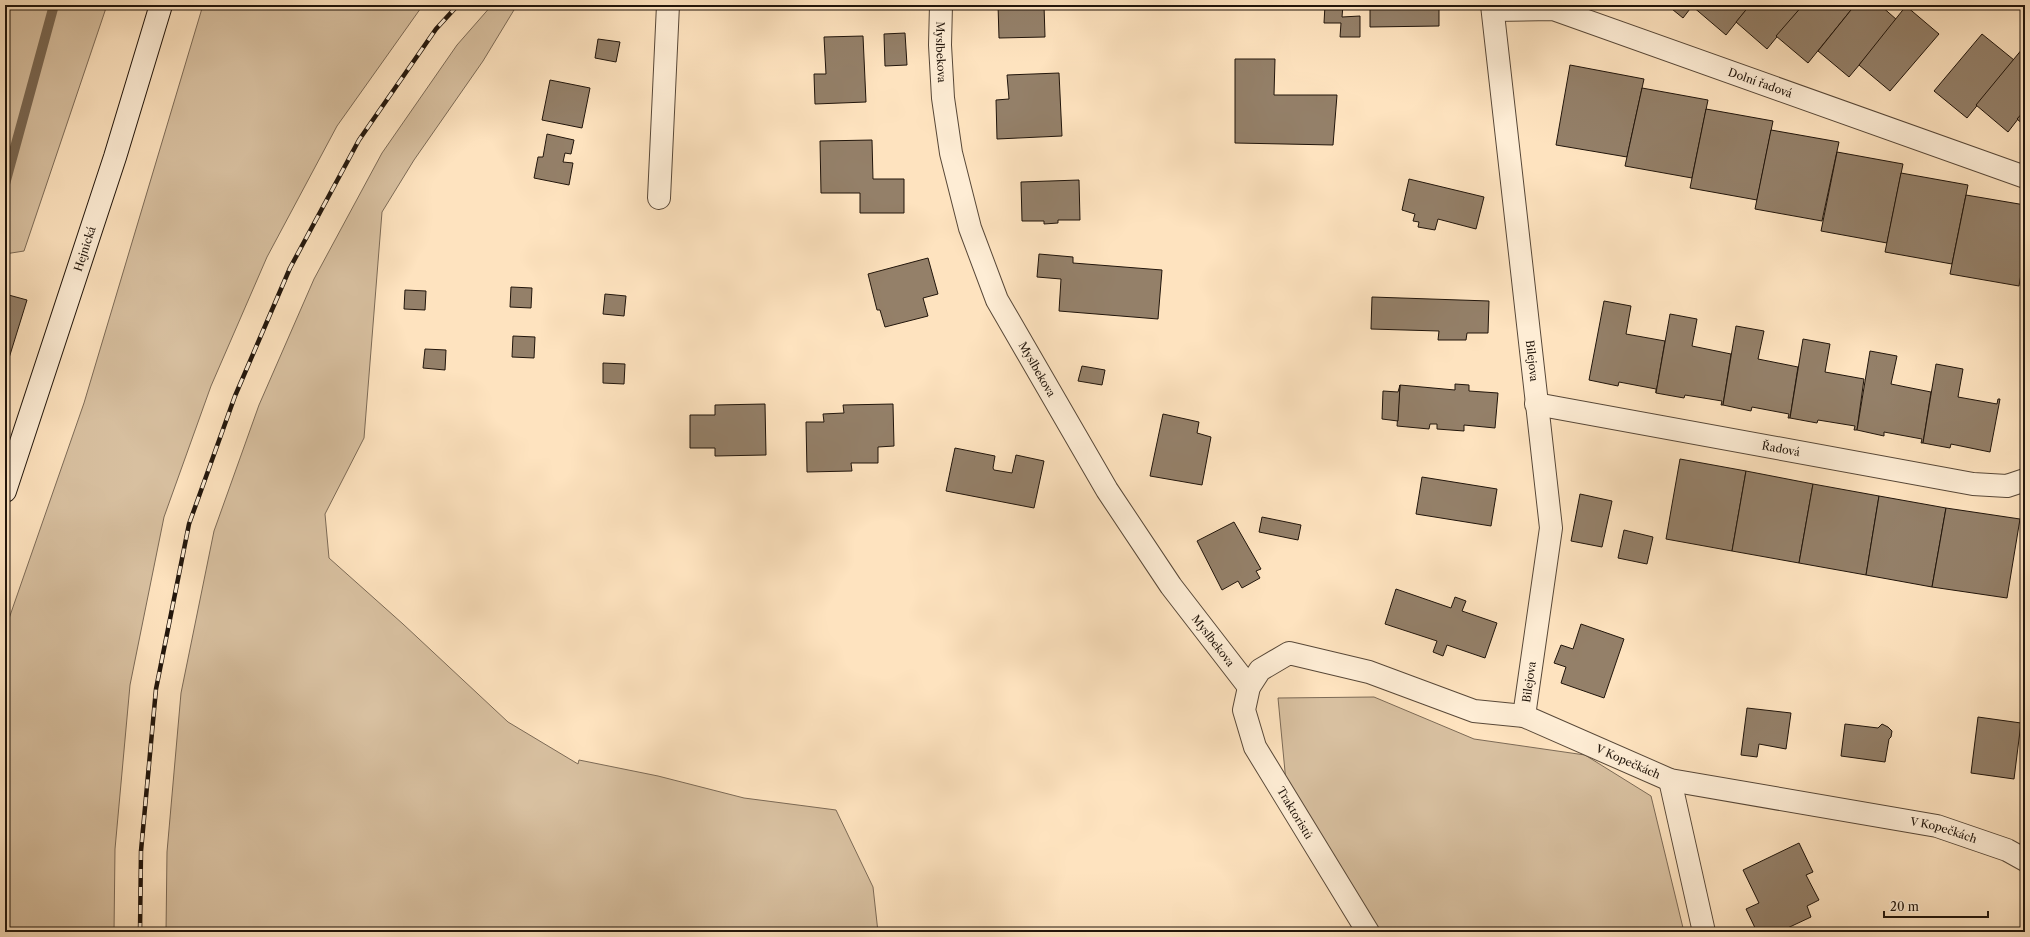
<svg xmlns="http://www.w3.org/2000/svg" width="2030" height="937" viewBox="0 0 2030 937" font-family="'Libre Caslon Text',serif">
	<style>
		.green { fill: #d8c0a0; stroke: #7c6a56 }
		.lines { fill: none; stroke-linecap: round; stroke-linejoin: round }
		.stream { stroke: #796752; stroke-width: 10 }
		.building { fill: #948069; stroke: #21150b }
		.street-casing { stroke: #584838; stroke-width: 24 }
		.secondary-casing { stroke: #21150b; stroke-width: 24 }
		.street { stroke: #feedd5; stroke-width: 22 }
		.secondary { stroke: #feedd5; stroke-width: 22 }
		.rail-casing { stroke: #21150b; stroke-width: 4.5 }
		.rail { stroke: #feedd5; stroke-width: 3; stroke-dasharray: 9; stroke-linecap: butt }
		.labels { text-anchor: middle; stroke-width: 3; stroke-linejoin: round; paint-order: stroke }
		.street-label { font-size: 11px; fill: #21150b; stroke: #feedd5 }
	</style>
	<rect width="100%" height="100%" fill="#fee3bf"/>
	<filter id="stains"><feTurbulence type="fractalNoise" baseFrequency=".005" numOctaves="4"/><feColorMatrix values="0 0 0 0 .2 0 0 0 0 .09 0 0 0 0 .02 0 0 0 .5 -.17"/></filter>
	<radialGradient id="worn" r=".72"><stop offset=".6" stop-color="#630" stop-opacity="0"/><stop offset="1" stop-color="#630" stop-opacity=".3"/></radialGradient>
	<g class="green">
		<polygon points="5,5 107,5 24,251 5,254"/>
		<polygon points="203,5 423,5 337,126 267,257 211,386 164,517 130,685 115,849 114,932 5,932 5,630 84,403"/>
		<polygon points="492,5 517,5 483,61 414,160 382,212 364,438 325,514 329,558 403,624 508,722 578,764 579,760 658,776 744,798 836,810 873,887 878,932 166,932 167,852 181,693 214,531 259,405 314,279 382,153 457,45"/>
		<polygon points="1374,697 1474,739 1585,755 1651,796 1684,932 1379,932 1286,782 1278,698"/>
	</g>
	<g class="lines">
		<polyline class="stream" points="5,184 54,5"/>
	</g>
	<g class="building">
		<polygon points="998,5 1044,5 1045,37 999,38"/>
		<polygon points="1325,5 1343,5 1342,17 1360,16 1360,37 1340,37 1341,23 1324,23"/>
		<polygon points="1370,5 1439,5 1439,26 1370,27"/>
		<polygon points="1667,5 1693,5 1683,18"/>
		<polygon points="1693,5 1750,5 1726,35 1692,6"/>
		<polygon points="1750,5 1803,5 1767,49 1736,22"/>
		<polygon points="1803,5 1855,5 1808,63 1776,36"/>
		<polygon points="1855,5 1880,5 1897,20 1849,77 1818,51"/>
		<polygon points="1906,6 1939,34 1890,91 1859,65"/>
		<polygon points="905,33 907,65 885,66 884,34"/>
		<polygon points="1982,34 2014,60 1967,118 1934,91"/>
		<polygon points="863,36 866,102 815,104 814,74 826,74 824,37"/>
		<polygon points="598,39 620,42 616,62 595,58"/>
		<polygon points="2023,48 2025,49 2025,110 2008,132 1976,105"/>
		<polygon points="1235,59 1275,59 1274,95 1337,95 1333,145 1235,143"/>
		<polygon points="1570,65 1644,79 1627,157 1556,145"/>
		<polygon points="1059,73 1062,136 997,139 996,100 1009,99 1007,75"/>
		<polygon points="550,80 590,88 582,128 542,120"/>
		<polygon points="1642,88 1708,100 1692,178 1625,166"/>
		<polygon points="1706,109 1773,121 1757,200 1690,188"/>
		<polygon points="2025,110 2025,126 2017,119"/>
		<polygon points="1771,130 1839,142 1822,221 1755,209"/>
		<polygon points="547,134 574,140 571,154 565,153 563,162 573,163 569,185 534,178 538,157 543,157"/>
		<polygon points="872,140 873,179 904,179 904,213 860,213 860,193 821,193 820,141"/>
		<polygon points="1837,152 1903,164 1887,243 1821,231"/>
		<polygon points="1901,173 1968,185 1952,264 1885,252"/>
		<polygon points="1409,179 1484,197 1476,229 1438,219 1435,230 1418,227 1419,222 1413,221 1415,214 1402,210"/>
		<polygon points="1079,180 1080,220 1058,220 1058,223 1044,224 1044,221 1022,221 1021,182"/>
		<polygon points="1966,195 2025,205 2025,250 2019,286 1950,274"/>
		<polygon points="1039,254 1073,257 1073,263 1162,270 1158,319 1059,311 1061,279 1037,277"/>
		<polygon points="928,258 938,294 923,298 928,316 885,327 880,310 877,310 868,274"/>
		<polygon points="511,287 532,288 531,308 510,307"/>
		<polygon points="405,290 426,291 425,310 404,309"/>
		<polygon points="5,294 27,300 5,371"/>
		<polygon points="605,294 626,296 624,316 603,314"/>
		<polygon points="1372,297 1489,301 1488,333 1467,333 1466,340 1438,340 1439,331 1371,329"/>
		<polygon points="1604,301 1631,306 1626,334 1665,341 1656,393 1656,389 1619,382 1618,386 1589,380"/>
		<polygon points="1670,314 1697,319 1692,346 1731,354 1723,405 1721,405 1722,401 1685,395 1684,398 1656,393"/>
		<polygon points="1736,326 1764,331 1758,359 1798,367 1790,418 1788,418 1789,414 1752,407 1751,411 1723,405"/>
		<polygon points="513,336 535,337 534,358 512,357"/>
		<polygon points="1803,339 1830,344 1825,372 1864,379 1857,430 1854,430 1855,426 1818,420 1817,423 1790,418"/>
		<polygon points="425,349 446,350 445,370 423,368"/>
		<polygon points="1870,351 1897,356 1891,384 1931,392 1923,443 1921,443 1922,439 1884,432 1884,436 1857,430"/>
		<polygon points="603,363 625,364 624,384 603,383"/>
		<polygon points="1936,364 1963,369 1958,397 1997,404 1998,399 2000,399 1990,452 1951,444 1950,448 1923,443"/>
		<polygon points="1082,366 1105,370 1102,385 1078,381"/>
		<polygon points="1455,384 1469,385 1469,391 1498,393 1495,428 1464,425 1464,431 1437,429 1437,424 1430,424 1429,429 1397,426 1400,385 1455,390"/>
		<polygon points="1400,385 1398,421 1382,419 1383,391 1398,392"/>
		<polygon points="765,404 766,455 715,456 715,448 690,448 690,415 715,415 715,405"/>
		<polygon points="893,404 894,446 878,447 878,463 851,463 852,471 807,472 806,422 824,422 823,414 844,413 843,405"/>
		<polygon points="1163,414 1199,422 1197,433 1211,437 1202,485 1150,476"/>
		<polygon points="955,448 995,456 993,468 994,470 1012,473 1016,455 1044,461 1034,508 946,491"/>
		<polygon points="1680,459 1746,471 1732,551 1666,539"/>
		<polygon points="1746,471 1813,484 1799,563 1732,551"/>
		<polygon points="1422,477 1497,489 1491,526 1416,514"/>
		<polygon points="1813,484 1879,496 1866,575 1799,563"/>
		<polygon points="1580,494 1612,501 1602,547 1571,541"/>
		<polygon points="1879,496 1946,508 1932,587 1866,575"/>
		<polygon points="1946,508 2020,519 2007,598 1932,587"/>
		<polygon points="1262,517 1301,525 1298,540 1259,532"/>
		<polygon points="1234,522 1261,569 1256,571 1260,578 1242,588 1238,581 1222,590 1197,541"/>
		<polygon points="1624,530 1653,537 1647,564 1618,558"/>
		<polygon points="1396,589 1451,608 1455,597 1466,601 1462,611 1497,623 1485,658 1447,645 1443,656 1433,652 1437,641 1385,624"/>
		<polygon points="1581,624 1624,639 1604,698 1561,683 1566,667 1554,663 1561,645 1573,649"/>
		<polygon points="1747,708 1791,713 1786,749 1759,744 1757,757 1741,755"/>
		<polygon points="1978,717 2021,723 2014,779 1971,773"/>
		<polygon points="1845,724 1878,728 1882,724 1888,727 1892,731 1891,737 1889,739 1885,762 1841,756"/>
		<polygon points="1799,843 1813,872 1806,875 1819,900 1807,906 1811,917 1779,932 1757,932 1746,909 1759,903 1743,870"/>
	</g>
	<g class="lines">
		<g class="street-casing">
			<g id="street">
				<path id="s1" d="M 941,5 L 940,45 L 943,98 L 951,153 L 970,228 L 997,300 L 1107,490 L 1171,586 L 1249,687"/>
				<path id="s2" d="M 1492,5 L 1551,528 L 1524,716"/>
				<path id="s3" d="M 1493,10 L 1553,9 L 2025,177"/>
				<polyline points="659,198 668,5"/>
				<path id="s4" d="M 1536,404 L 1973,484 L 2007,486 L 2025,480"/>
				<polyline points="1670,780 1704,932"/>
				<path id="s5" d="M 1368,932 L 1255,747 L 1244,710 L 1249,687 L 1260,670 L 1289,653 L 1369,672 L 1474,711 L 1524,716 L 1670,780 L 1937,826 L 2007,850 L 2025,860"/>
			</g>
		</g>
		<g class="secondary-casing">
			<g id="secondary">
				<path id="s6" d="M 5,491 L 115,157 L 161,5"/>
			</g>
		</g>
		<use href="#street" class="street"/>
		<use href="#secondary" class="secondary"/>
		<g class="rail-casing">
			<polyline id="rail" points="140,932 141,851 156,689 189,524 235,396 290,268 359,140 436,29 458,5"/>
		</g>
		<use href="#rail" class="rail"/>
	</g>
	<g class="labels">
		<g class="street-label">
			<text dy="4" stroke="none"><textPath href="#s1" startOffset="47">Myslbekova</textPath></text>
			<text dy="4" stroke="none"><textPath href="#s3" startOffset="280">Dolní řadová</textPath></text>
			<text dy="4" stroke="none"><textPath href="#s6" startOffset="255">Hejnická</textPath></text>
			<text dy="4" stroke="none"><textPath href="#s2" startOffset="358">Bilejova</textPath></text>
			<text dy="4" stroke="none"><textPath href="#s1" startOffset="383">Myslbekova</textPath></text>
			<text dy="4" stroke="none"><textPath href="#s4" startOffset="249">Řadová</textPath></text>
			<text dy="4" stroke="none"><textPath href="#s1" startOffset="707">Myslbekova</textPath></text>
			<text transform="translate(1529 682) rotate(-82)" y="4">Bilejova</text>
			<text dy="4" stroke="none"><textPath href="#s5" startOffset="691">V Kopečkách</textPath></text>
			<text transform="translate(1295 813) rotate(59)" y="4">Traktoristů</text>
			<text dy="4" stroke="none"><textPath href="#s5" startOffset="1015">V Kopečkách</textPath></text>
		</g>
	</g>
	<rect width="2030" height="937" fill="none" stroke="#fee3bf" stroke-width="20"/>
	<rect x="6" y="6" width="2018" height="925" fill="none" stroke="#21150b" stroke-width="2"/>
	<rect x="10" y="10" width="2010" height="917" fill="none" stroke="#21150b"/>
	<path d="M1884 911v6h104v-6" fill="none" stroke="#21150b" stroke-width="2"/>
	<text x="1890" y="911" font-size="12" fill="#21150b" stroke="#feedd5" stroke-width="3" paint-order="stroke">20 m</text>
	<rect width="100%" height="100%" filter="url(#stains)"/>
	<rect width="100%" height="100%" fill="url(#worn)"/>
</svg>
